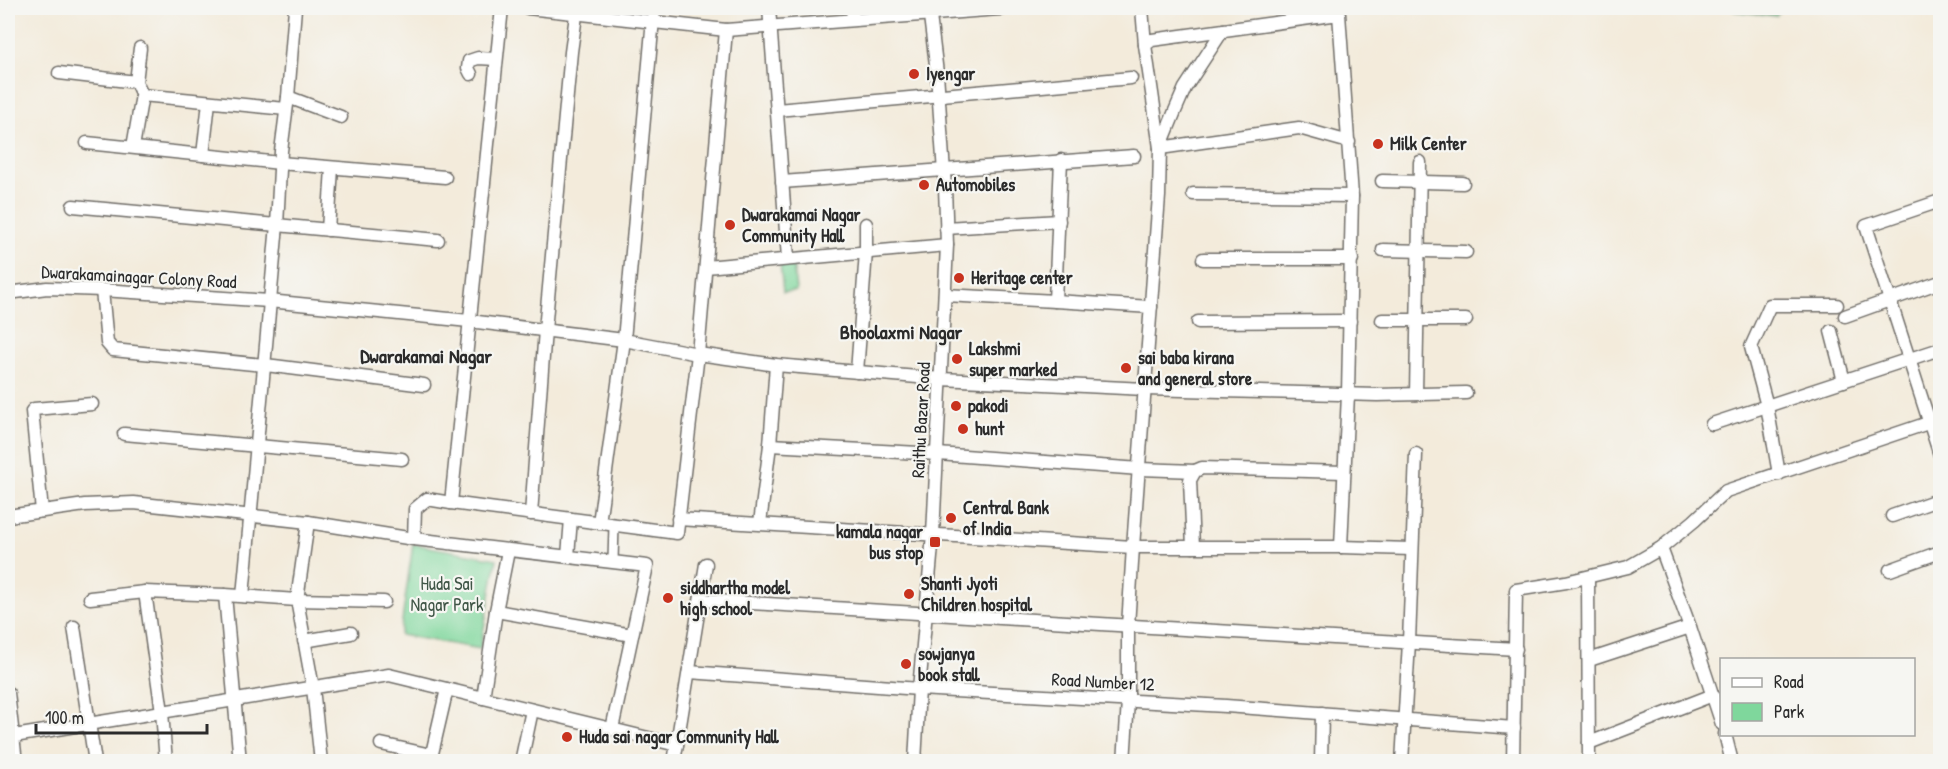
<svg xmlns="http://www.w3.org/2000/svg" width="1948" height="769" viewBox="0 0 1948 769" font-family="'Patrick Hand',sans-serif">
	<style>
		.green { fill: #7fd79c; stroke: #558164; stroke-width: 1.5 }
		.lines { fill: none; stroke-linecap: round; stroke-linejoin: round }
		.pedestrian-casing { stroke: #716e69; stroke-width: 12 }
		.minor-casing { stroke: #716e69; stroke-width: 15 }
		.pedestrian { stroke: #fff; stroke-width: 9 }
		.minor { stroke: #fff; stroke-width: 12 }
		.poi-dot { fill: #c8321e; stroke: #f6f6f2; stroke-width: 2 }
		.labels { text-anchor: middle; stroke-width: 4.5; stroke-linejoin: round; paint-order: stroke }
		.poi-label { font-size: 18px; font-weight: bold; fill: #2b2b2b; stroke: #f6f6f2; text-anchor: start }
		.street-label { font-size: 18px; fill: #2b2b2b; stroke: #f6f6f2 }
		.park-label { font-size: 18px; fill: #405647; stroke: #f6f6f2 }
		.neighbourhood-label { font-size: 20px; font-weight: bold; fill: #2b2b2b; stroke: #f6f6f2 }
	</style>
	<rect width="100%" height="100%" fill="#f6f6f2"/>
	<filter id="ink" filterUnits="userSpaceOnUse"><feTurbulence type="fractalNoise" baseFrequency=".0167" numOctaves="2"/><feDisplacementMap in="SourceGraphic" scale="12" xChannelSelector="R" yChannelSelector="G"/><feConvolveMatrix kernelMatrix="1 2 1 2 8 2 1 2 1" color-interpolation-filters="sRGB"/></filter>
	<filter id="wash" filterUnits="userSpaceOnUse"><feTurbulence type="fractalNoise" baseFrequency=".008" numOctaves="4" result="noise"/><feDisplacementMap in="SourceGraphic" scale="24" xChannelSelector="R" yChannelSelector="G"/><feGaussianBlur stdDeviation="1.35" result="paint"/><feColorMatrix in="noise" values="0 0 0 0 0 0 0 0 0 0 0 0 0 0 0 0 0 1.4 0 .05"/><feComposite in="paint" operator="in"/></filter>
	<g filter="url(#wash)">
		<rect width="100%" height="100%" fill="#f3ebdb"/>
		<g class="green">
			<polygon points="1734,8 1782,8 1776,16 1734,11"/>
			<polygon points="793,262 796,291 783,292 780,263"/>
			<polygon points="413,544 497,559 480,649 400,635"/>
		</g>
	</g>
	<g filter="url(#ink)">
		<g class="lines">
			<g class="pedestrian-casing">
				<polyline id="pedestrian" points="613,561 614,525"/>
			</g>
			<g class="minor-casing">
				<g id="minor">
					<polyline points="502,8 451,503 677,533 698,354 726,30"/>
					<polyline points="528,8 726,30 1012,8"/>
					<polyline points="769,8 788,258"/>
					<polyline points="852,8 853,19"/>
					<polyline points="1142,8 1145,45"/>
					<polyline points="59,73 136,82 142,95"/>
					<polyline points="471,74 468,68 469,61 478,58 496,59"/>
					<polyline points="136,82 140,48"/>
					<polyline points="288,97 341,117"/>
					<polyline points="777,110 1131,78"/>
					<polyline points="1349,142 1299,128 1160,148 1145,45 1152,40 1339,14 1352,196"/>
					<polyline points="87,143 280,163 445,177"/>
					<polyline points="133,147 142,95 286,109"/>
					<polyline points="203,155 209,102"/>
					<polyline points="1382,181 1463,183"/>
					<polyline points="782,182 1134,156"/>
					<polyline points="1193,194 1352,196 1348,394 1341,547"/>
					<polyline points="1940,201 1866,226 1940,455"/>
					<polyline points="73,206 438,240"/>
					<polyline points="946,228 1059,221"/>
					<polyline points="328,230 332,168"/>
					<polyline points="1383,250 1466,252"/>
					<polyline points="1203,259 1352,259"/>
					<polyline points="706,267 947,245"/>
					<polyline points="102,290 107,343 113,350 274,366 424,385"/>
					<polyline points="8,293 47,288 102,290 269,301 469,321 624,340 698,354 776,365 941,379 1145,389 1377,395 1466,393"/>
					<polyline points="945,295 1055,301 1061,160"/>
					<polyline points="1055,301 1151,307"/>
					<polyline points="1845,316 1940,282"/>
					<polyline points="1382,320 1466,320"/>
					<polyline points="1198,322 1350,321"/>
					<polyline points="1831,331 1844,381"/>
					<polyline points="857,372 866,252 866,224"/>
					<polyline points="1416,394 1420,162"/>
					<polyline points="1712,424 1940,349"/>
					<polyline points="124,434 402,459"/>
					<polyline points="770,445 938,454 1140,469 1195,471"/>
					<polyline points="1779,474 1767,406 1751,347 1770,305 1837,305"/>
					<polyline points="42,511 32,411 34,409 92,404"/>
					<polyline points="531,514 545,330 571,52 577,8"/>
					<polyline points="8,516 85,505 134,503 308,522 414,539 647,566 612,729"/>
					<polyline points="1892,516 1940,499"/>
					<polyline points="678,519 1133,547 1341,547 1411,549"/>
					<polyline points="308,522 297,600 313,688 321,762"/>
					<polyline points="599,523 624,340 654,8"/>
					<polyline points="760,523 770,445 776,365"/>
					<polyline points="414,539 415,509 427,499 451,503"/>
					<polyline points="1193,547 1190,480 1195,471 1202,468 1344,472"/>
					<polyline points="1661,548 1690,627 1722,724"/>
					<polyline points="568,556 571,519"/>
					<polyline points="1890,570 1940,552"/>
					<polyline points="1588,578 1589,762"/>
					<polyline points="145,592 162,712 166,762"/>
					<polyline points="225,595 240,762"/>
					<polyline points="243,596 277,225 281,151 288,97 295,8"/>
					<polyline points="90,598 145,592 225,595 297,600 384,602"/>
					<polyline points="701,600 1516,649"/>
					<polyline points="496,611 632,635"/>
					<polyline points="74,627 95,762"/>
					<polyline points="304,641 351,633"/>
					<polyline points="1589,660 1690,627"/>
					<polyline points="689,672 919,689 1226,706 1514,728"/>
					<polyline points="8,693 16,762"/>
					<polyline points="483,698 496,611 508,551"/>
					<polyline points="1725,734 1732,762"/>
					<polyline points="8,737 389,675 677,745"/>
					<polyline points="1589,743 1713,695"/>
					<polyline points="381,744 431,755"/>
					<polyline points="430,762 447,689"/>
					<polyline points="521,762 532,710"/>
					<polyline points="674,762 706,564"/>
					<polyline points="915,762 919,689 933,535 947,245 945,187 937,73 929,8"/>
					<polyline points="1124,762 1128,701 1128,626 1133,547 1159,196 1160,148 1175,111 1185,88 1223,30"/>
					<polyline points="1321,762 1322,713"/>
					<polyline points="1402,762 1409,642 1416,454"/>
					<polyline points="1513,762 1516,590 1566,582 1628,567 1661,548 1694,521 1726,491 1940,419"/>
				</g>
			</g>
			<use href="#pedestrian" class="pedestrian"/>
			<use href="#minor" class="minor"/>
		</g>
	</g>
	<g class="poi-dot">
		<circle cx="914" cy="74" r="6"/>
		<circle cx="1378" cy="144" r="6"/>
		<circle cx="924" cy="185" r="6"/>
		<circle cx="730" cy="225" r="6"/>
		<circle cx="959" cy="278" r="6"/>
		<circle cx="957" cy="359" r="6"/>
		<circle cx="1126" cy="368" r="6"/>
		<circle cx="956" cy="406" r="6"/>
		<circle cx="963" cy="429" r="6"/>
		<circle cx="951" cy="518" r="6"/>
		<rect x="929" y="536" width="12" height="12" rx="3"/>
		<circle cx="909" cy="594" r="6"/>
		<circle cx="668" cy="598" r="6"/>
		<circle cx="906" cy="664" r="6"/>
		<circle cx="567" cy="737" r="6"/>
	</g>
	<g class="labels">
		<g class="poi-label">
			<text x="926" y="80">Iyengar</text>
			<text x="1390" y="150">Milk Center</text>
			<text x="936" y="191">Automobiles</text>
			<text x="742" y="221">Dwarakamai Nagar<tspan x="742" dy="21">Community Hall</tspan></text>
			<text x="971" y="284">Heritage center</text>
			<text x="969" y="355">Lakshmi<tspan x="969" dy="21">super marked</tspan></text>
			<text x="1138" y="364">sai baba kirana<tspan x="1138" dy="21">and general store</tspan></text>
			<text x="968" y="412">pakodi</text>
			<text x="975" y="435">hunt</text>
			<text x="963" y="514">Central Bank<tspan x="963" dy="21">of India</tspan></text>
			<text x="923" y="538" text-anchor="end">kamala nagar<tspan x="923" dy="21">bus stop</tspan></text>
			<text x="921" y="590">Shanti Jyoti<tspan x="921" dy="21">Children hospital</tspan></text>
			<text x="680" y="594">siddhartha model<tspan x="680" dy="21">high school</tspan></text>
			<text x="918" y="660">sowjanya<tspan x="918" dy="21">book stall</tspan></text>
			<text x="579" y="743">Huda sai nagar Community Hall</text>
		</g>
		<g class="street-label">
			<text transform="translate(139 277) rotate(3)" y="6">Dwarakamainagar Colony Road</text>
			<text transform="translate(921 420) rotate(-87)" y="6">Raithu Bazar Road</text>
			<text transform="translate(1103 682) rotate(3)" y="6">Road Number 12</text>
		</g>
		<g class="park-label">
			<text x="447" y="590">Huda Sai<tspan x="447" dy="21">Nagar Park</tspan></text>
		</g>
		<g class="neighbourhood-label">
			<text x="901" y="339">Bhoolaxmi Nagar</text>
			<text x="426" y="363">Dwarakamai Nagar</text>
		</g>
	</g>
	<rect width="1948" height="769" fill="none" stroke="#f6f6f2" stroke-width="30"/>
	<rect x="1720" y="658" width="195" height="78" fill="#f6f6f2" stroke="#a5a5a2" stroke-width="1.5"/>
	<rect x="1732" y="678" width="30" height="9" fill="#ffffff" stroke="#a5a5a2" stroke-width="1.5"/>
	<text x="1774" y="688" font-size="18" fill="#2b2b2b">Road</text>
	<rect x="1732" y="703" width="30" height="18" fill="#7fd79c" stroke="#a5a5a2" stroke-width="1.5"/>
	<text x="1774" y="718" font-size="18" fill="#2b2b2b">Park</text>
	<path d="M36 724v9h171v-9" fill="none" stroke="#2b2b2b" stroke-width="3"/>
	<text x="45" y="724" font-size="18" fill="#2b2b2b" stroke="#f6f6f2" stroke-width="4.5" paint-order="stroke">100 m</text>
</svg>
